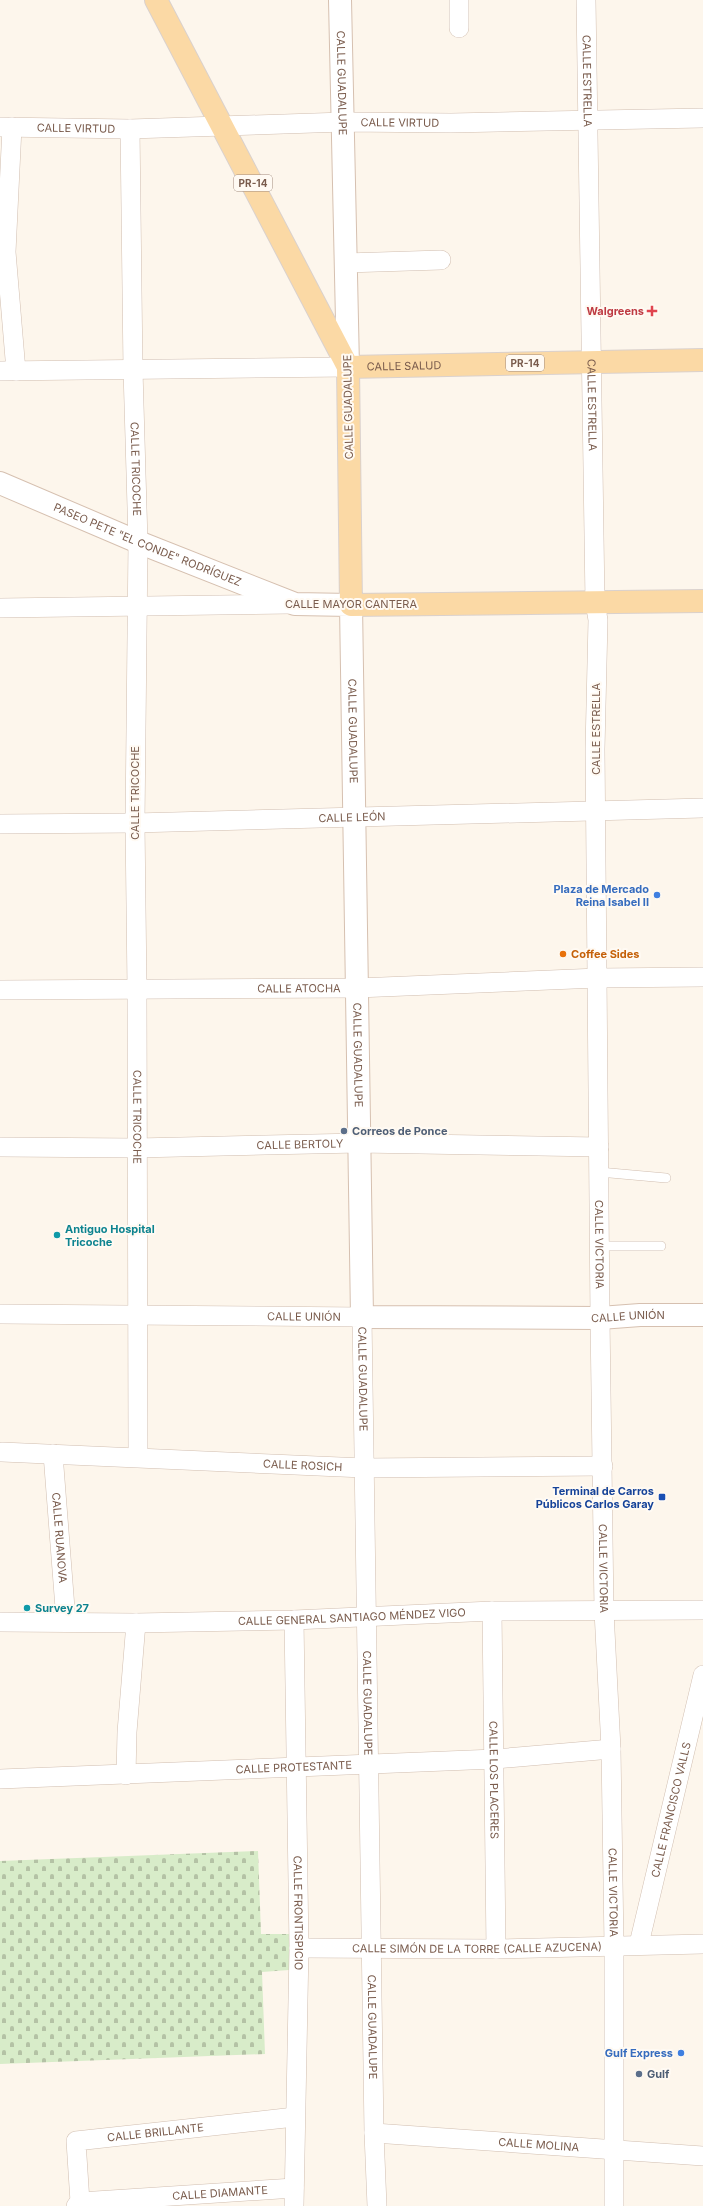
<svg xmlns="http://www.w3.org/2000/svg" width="703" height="2206" viewBox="0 0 703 2206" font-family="Inter,sans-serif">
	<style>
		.cemetery { fill: url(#cemetery-stones) }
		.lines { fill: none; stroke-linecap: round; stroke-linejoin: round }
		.lane-casing { stroke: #d1beb0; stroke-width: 10 }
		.street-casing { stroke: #d1beb0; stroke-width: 20 }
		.secondary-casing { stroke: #d6c0b0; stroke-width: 24 }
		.primary-casing { stroke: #dad1cd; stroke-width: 24 }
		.lane { stroke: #fff; stroke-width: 9 }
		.street { stroke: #fff; stroke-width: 19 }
		.secondary { stroke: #fff; stroke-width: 22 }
		.primary { stroke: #fbd9a5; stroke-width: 22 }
		.health-dot { fill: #e0444e; stroke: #fffaf3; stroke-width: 1.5 }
		.shop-dot { fill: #3f7fe0; stroke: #fffaf3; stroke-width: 1.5 }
		.food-dot { fill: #e8710a; stroke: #fffaf3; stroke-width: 1.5 }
		.service-dot { fill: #5c6f8a; stroke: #fffaf3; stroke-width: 1.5 }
		.culture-dot { fill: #0f9aa8; stroke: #fffaf3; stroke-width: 1.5 }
		.transit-dot { fill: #1a4fb4; stroke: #fffaf3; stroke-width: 1.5 }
		.labels { text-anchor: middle; stroke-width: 4; stroke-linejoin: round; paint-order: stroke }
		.shield { fill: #fffaf3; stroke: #a28b7f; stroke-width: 1 }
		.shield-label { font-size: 10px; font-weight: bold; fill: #7a5c4d }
		.street-label { font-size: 11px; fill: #7a5c4d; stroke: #fffaf3 }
		.health-label { font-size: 11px; font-weight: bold; fill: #be3a42; stroke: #fffaf3; text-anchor: end }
		.shop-label { font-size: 11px; font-weight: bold; fill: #366cbe; stroke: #fffaf3; text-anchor: end }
		.food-label { font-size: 11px; font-weight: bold; fill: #c56008; stroke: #fffaf3; text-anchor: start }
		.service-label { font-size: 11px; font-weight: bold; fill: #4e5e75; stroke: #fffaf3; text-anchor: start }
		.culture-label { font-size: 11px; font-weight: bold; fill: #0d838f; stroke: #fffaf3; text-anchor: start }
		.transit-label { font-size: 11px; font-weight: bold; fill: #164399; stroke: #fffaf3; text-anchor: end }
	</style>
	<defs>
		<pattern id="cemetery-stones" width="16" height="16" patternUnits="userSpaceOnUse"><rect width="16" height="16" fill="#d8ecc9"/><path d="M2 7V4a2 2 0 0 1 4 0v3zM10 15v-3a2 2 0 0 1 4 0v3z" fill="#b4c2a5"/></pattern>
	</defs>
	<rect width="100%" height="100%" fill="#fdf6ec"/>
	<polygon class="cemetery" points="258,1851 261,1934 289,1934 289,1970 262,1972 265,2054 0,2064 0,1861"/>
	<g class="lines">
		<g class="lane-casing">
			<g id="lane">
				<polyline points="599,1172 666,1178"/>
				<polyline points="600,1246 661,1246"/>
			</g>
		</g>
		<g class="street-casing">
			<g id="street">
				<path id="s1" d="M 586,0 L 595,602 L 598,620 L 595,749 L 600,1318 L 604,1611 L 611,1749 L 614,1945 L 614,2206"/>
				<polyline points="459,28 459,0"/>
				<path id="s2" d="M 0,127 L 130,129 L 344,122 L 451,123 L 703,118"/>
				<polyline points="12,127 6,252 16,371"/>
				<path id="s3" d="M 130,129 L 133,370 L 138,542 L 135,823 L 137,989 L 138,1456"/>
				<polyline points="346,263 441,260"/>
				<polyline points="0,371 348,367"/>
				<polyline points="0,608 291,604"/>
				<path id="s4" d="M 0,824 L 135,823 L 703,808"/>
				<path id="s5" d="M 0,990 L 357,988 L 598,978 L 703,977"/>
				<path id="s6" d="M 0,1147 L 137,1148 L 359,1143 L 599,1147"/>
				<path id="s7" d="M 0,1314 L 362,1317 L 374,2133 L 377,2206"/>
				<path id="s8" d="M 2,1452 L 364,1468 L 603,1466"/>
				<path id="s9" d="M 53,1454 L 66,1621"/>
				<path id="s10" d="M 492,1611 L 496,1949"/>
				<path id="s11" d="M 294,1620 L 299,1948 L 294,2206"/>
				<path id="s12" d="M 0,1622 L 136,1623 L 294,1620 L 492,1611 L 703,1610"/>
				<polyline points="126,1775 127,1732 136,1623"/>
				<path id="s13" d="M 0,1779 L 495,1759 L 611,1749"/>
				<path id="s14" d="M 639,1944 L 703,1675"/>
				<path id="s15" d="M 299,1948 L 496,1949 L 703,1944"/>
				<path id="s16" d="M 374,2133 L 703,2156"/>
				<path id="s17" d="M 80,2202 L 76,2141 L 295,2117"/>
				<path id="s18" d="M 76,2206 L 80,2202 L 294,2188"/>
			</g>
		</g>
		<g class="secondary-casing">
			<g id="secondary">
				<path id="s19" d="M 340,0 L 348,367"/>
				<path id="s20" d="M 0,483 L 138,542 L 295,604 L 351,605 L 362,1317 L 600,1318 L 640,1315 L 703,1315"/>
			</g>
		</g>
		<g class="primary-casing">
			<g id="primary">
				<polyline points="156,0 348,367 351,605 703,601"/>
				<path id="s21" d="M 348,367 L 703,360"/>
			</g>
		</g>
		<use href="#lane" class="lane"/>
		<use href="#street" class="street"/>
		<use href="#secondary" class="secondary"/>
		<use href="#primary" class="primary"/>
	</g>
	<path class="health-dot" d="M650 305h4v4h4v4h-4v4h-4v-4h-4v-4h4z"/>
	<g class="shop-dot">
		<circle cx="657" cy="895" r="4"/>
		<circle cx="681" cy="2053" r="4"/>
	</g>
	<circle class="food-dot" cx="563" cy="954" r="4"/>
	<g class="service-dot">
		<circle cx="344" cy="1131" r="4"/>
		<circle cx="639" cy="2074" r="4"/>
	</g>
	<g class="culture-dot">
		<circle cx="57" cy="1235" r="4"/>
		<circle cx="27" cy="1608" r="4"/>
	</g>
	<rect class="transit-dot" x="658" y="1493" width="8" height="8" rx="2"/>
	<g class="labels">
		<g class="shield">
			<rect x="234" y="175" width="38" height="16" rx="3"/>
			<rect x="506" y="355" width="38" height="16" rx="3"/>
		</g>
		<g class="shield-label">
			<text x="253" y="187">PR-14</text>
			<text x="525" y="367">PR-14</text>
		</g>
		<g class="street-label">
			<text dy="4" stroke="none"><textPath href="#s1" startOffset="81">CALLE ESTRELLA</textPath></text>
			<text dy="4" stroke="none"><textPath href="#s19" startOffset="83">CALLE GUADALUPE</textPath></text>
			<text dy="4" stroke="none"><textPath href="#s2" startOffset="400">CALLE VIRTUD</textPath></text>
			<text dy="4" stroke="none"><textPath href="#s2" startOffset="76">CALLE VIRTUD</textPath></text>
			<text dy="4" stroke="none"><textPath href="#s21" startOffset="56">CALLE SALUD</textPath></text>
			<text dy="4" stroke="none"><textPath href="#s1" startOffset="405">CALLE ESTRELLA</textPath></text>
			<text transform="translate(348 407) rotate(-91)" y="4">CALLE GUADALUPE</text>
			<text dy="4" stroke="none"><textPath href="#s3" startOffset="340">CALLE TRICOCHE</textPath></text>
			<text dy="4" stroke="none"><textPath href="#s20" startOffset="160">PASEO PETE "EL CONDE" RODRÍGUEZ</textPath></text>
			<text x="351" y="608">CALLE MAYOR CANTERA</text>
			<text transform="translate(596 729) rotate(-90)" y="4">CALLE ESTRELLA</text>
			<text dy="4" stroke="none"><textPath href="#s20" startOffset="501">CALLE GUADALUPE</textPath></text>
			<text transform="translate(135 793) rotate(-90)" y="4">CALLE TRICOCHE</text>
			<text dy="4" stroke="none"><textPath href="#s4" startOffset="352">CALLE LEÓN</textPath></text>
			<text dy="4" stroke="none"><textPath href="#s5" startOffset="299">CALLE ATOCHA</textPath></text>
			<text dy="4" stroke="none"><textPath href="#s20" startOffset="825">CALLE GUADALUPE</textPath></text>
			<text dy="4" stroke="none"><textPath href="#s3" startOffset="988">CALLE TRICOCHE</textPath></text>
			<text dy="4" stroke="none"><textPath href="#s6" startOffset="300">CALLE BERTOLY</textPath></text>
			<text dy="4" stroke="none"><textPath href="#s1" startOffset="1245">CALLE VICTORIA</textPath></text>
			<text dy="4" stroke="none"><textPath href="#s20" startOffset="1353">CALLE UNIÓN</textPath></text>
			<text dy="4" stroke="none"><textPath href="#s7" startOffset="304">CALLE UNIÓN</textPath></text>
			<text dy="4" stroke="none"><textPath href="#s7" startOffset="424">CALLE GUADALUPE</textPath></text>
			<text dy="4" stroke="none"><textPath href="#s8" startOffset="301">CALLE ROSICH</textPath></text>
			<text dy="4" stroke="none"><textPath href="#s9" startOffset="84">CALLE RUANOVA</textPath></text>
			<text dy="4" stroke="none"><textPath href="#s1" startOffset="1569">CALLE VICTORIA</textPath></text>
			<text dy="4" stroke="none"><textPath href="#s12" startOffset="352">CALLE GENERAL SANTIAGO MÉNDEZ VIGO</textPath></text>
			<text dy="4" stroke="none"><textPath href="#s7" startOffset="748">CALLE GUADALUPE</textPath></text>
			<text dy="4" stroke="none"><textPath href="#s13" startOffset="294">CALLE PROTESTANTE</textPath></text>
			<text dy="4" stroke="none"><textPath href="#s10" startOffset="169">CALLE LOS PLACERES</textPath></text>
			<text dy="4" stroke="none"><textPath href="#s14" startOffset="138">CALLE FRANCISCO VALLS</textPath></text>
			<text dy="4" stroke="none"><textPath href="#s1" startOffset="1893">CALLE VICTORIA</textPath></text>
			<text dy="4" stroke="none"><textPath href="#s11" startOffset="293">CALLE FRONTISPICIO</textPath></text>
			<text dy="4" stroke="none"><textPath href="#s15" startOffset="178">CALLE SIMÓN DE LA TORRE (CALLE AZUCENA)</textPath></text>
			<text dy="4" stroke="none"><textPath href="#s7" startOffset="1072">CALLE GUADALUPE</textPath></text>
			<text dy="4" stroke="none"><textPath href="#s17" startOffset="141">CALLE BRILLANTE</textPath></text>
			<text dy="4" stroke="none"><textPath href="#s16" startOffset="165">CALLE MOLINA</textPath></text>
			<text dy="4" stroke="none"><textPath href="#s18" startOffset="146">CALLE DIAMANTE</textPath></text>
		</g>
		<g class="health-label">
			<text x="644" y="315">Walgreens</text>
		</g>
		<g class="shop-label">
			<text x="649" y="893">Plaza de Mercado<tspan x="649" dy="13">Reina Isabel II</tspan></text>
			<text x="673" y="2057">Gulf Express</text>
		</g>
		<g class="food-label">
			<text x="571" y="958">Coffee Sides</text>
		</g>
		<g class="service-label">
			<text x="352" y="1135">Correos de Ponce</text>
			<text x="647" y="2078">Gulf</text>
		</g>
		<g class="culture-label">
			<text x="65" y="1233">Antiguo Hospital<tspan x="65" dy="13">Tricoche</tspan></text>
			<text x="35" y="1612">Survey 27</text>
		</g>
		<g class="transit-label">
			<text x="654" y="1495">Terminal de Carros<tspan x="654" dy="13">Públicos Carlos Garay</tspan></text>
		</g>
	</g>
</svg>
